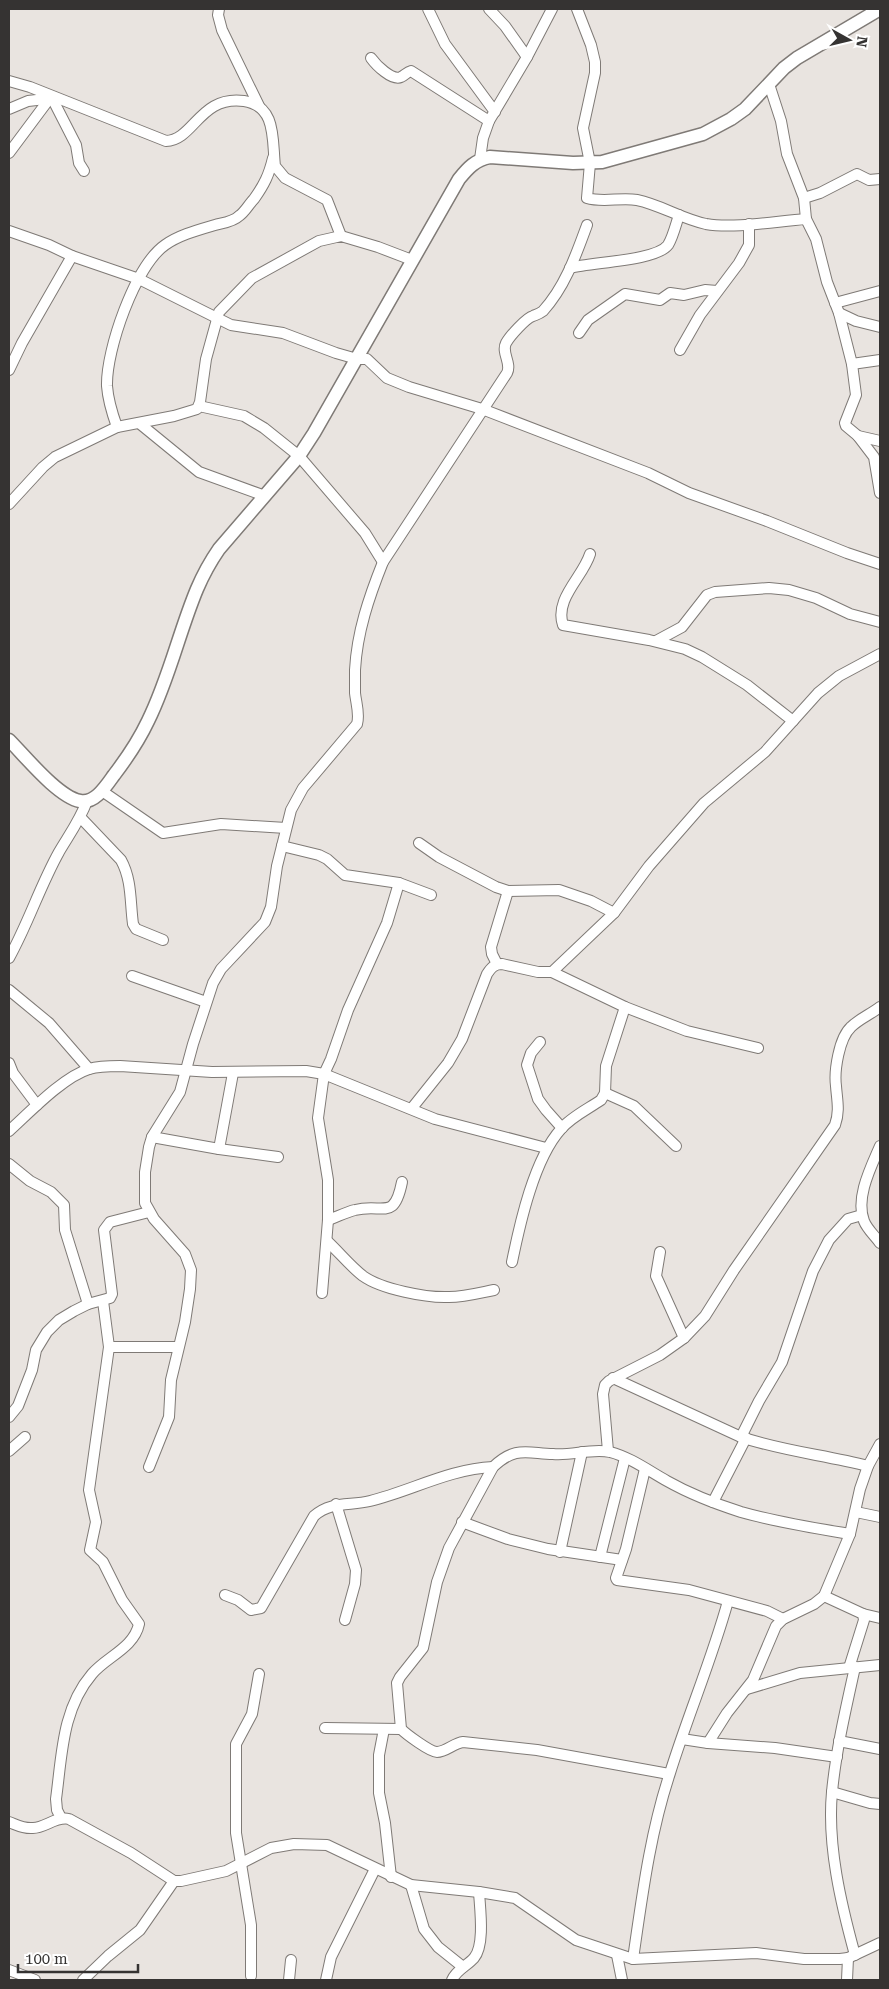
<svg xmlns="http://www.w3.org/2000/svg" width="889" height="1989" viewBox="0 0 889 1989" font-family="'Roboto Serif',serif">
	<style>
		.lines { fill: none; stroke-linecap: round; stroke-linejoin: round }
		.minor-casing { stroke: #7f7a76; stroke-width: 12 }
		.tertiary-casing { stroke: #7f7a76; stroke-width: 15 }
		.minor { stroke: #fff; stroke-width: 10 }
		.tertiary { stroke: #fff; stroke-width: 12 }
	</style>
	<rect width="100%" height="100%" fill="#e9e4e0"/>
	<g class="lines">
		<g class="minor-casing">
			<g id="minor">
				<polyline points="219,9 218,15 222,30 259,106"/>
				<polyline points="428,9 445,44 495,112"/>
				<polyline points="489,9 505,26 527,57"/>
				<path d="M 577,9 L 591,45 L 595,62 L 595,73 L 583,128 L 590,163 L 587,198 C 603,203 621,197 637,200 C 661,205 682,219 706,224 C 734,229 777,221 806,219"/>
				<path d="M 371,58 C 376,65 392,81 401,77 C 405,75 407,72 411,71 L 489,121"/>
				<path d="M 9,81 L 30,87 L 166,141 C 194,140 200,95 244,101 C 277,106 272,140 275,166 L 285,178 L 327,200 L 341,236"/>
				<polyline points="769,84 781,121 787,154 804,198 806,219 816,239 827,282 839,313 852,364 856,395 845,423 846,426 858,436 874,457 880,493"/>
				<polyline points="52,98 76,145 79,163 84,171"/>
				<polyline points="9,109 28,101 54,98"/>
				<polyline points="9,153 50,98"/>
				<polyline points="480,159 483,138 489,121 527,57 552,9"/>
				<polyline points="804,198 820,193 857,174 869,180 880,179"/>
				<polyline points="9,231 49,245 72,256 139,279 231,325 283,333 336,353 357,359 367,359 387,378 409,387 482,409 648,473 689,493 767,521 847,553 880,564"/>
				<path d="M 570,268 C 591,262 656,261 668,245 C 673,237 676,224 679,215"/>
				<polyline points="835,303 880,291"/>
				<polyline points="839,313 856,321 880,327"/>
				<polyline points="579,333 588,320 625,294 660,300 670,293 684,295 705,290 717,291"/>
				<polyline points="680,350 700,315 739,263 749,245 749,224"/>
				<polyline points="852,364 880,360"/>
				<polyline points="9,370 22,343 72,256"/>
				<polyline points="199,406 244,416 264,428 299,456 365,533 383,562"/>
				<polyline points="139,423 199,472 265,496"/>
				<path d="M 117,427 C 112,413 108,400 107,386 C 106,350 135,266 165,245 C 179,235 198,230 215,225 C 222,223 233,222 239,216 C 245,212 249,204 254,199 C 264,185 269,175 273,158"/>
				<polyline points="858,436 880,441"/>
				<polyline points="9,504 43,467 55,457 117,427 174,416 197,409 200,402 206,359 219,312 252,278 319,241 341,236 378,247 412,260"/>
				<path d="M 590,554 C 583,577 554,599 563,625 L 649,640 L 685,649 L 702,657 L 747,685 L 793,721"/>
				<polyline points="656,641 682,627 707,595 715,592 769,588 789,590 816,598 850,614 880,622"/>
				<polyline points="102,791 163,833 221,824 286,828"/>
				<path d="M 81,818 L 121,860 C 132,880 130,902 133,924 L 136,929 L 163,940"/>
				<polyline points="419,843 439,857 496,887 508,891 559,890 591,901 614,913"/>
				<polyline points="282,846 319,855 327,859 345,875 399,883 431,895"/>
				<path d="M 9,958 C 28,924 40,886 59,852 C 69,835 80,820 87,801"/>
				<polyline points="497,964 492,954 491,947 508,891"/>
				<polyline points="552,972 625,1007 687,1031 758,1048"/>
				<polyline points="132,976 206,1002"/>
				<polyline points="9,990 49,1023 89,1069"/>
				<polyline points="540,1042 531,1053 527,1065 538,1099 546,1110 562,1128"/>
				<polyline points="9,1063 13,1073 37,1105"/>
				<polyline points="605,1093 634,1106 676,1146"/>
				<path d="M 412,1108 L 448,1063 L 462,1039 L 487,974 C 491,968 494,964 502,964 L 538,972 L 552,972 L 614,913 L 649,866 L 704,803 L 765,752 L 818,693 L 839,676 L 880,654"/>
				<path d="M 9,1131 C 29,1113 63,1077 89,1069 C 99,1066 109,1066 120,1066 L 212,1072 L 306,1071 L 324,1074 L 435,1119 L 546,1148"/>
				<polyline points="152,1137 219,1149 278,1157"/>
				<path d="M 880,1146 C 871,1167 855,1198 864,1221 C 867,1229 875,1236 880,1243"/>
				<polyline points="219,1149 233,1073"/>
				<polyline points="9,1164 30,1181 51,1192 64,1205 65,1230 88,1304"/>
				<path d="M 328,1220 C 337,1217 346,1212 355,1210 C 383,1203 394,1222 402,1182"/>
				<path d="M 327,1241 C 339,1252 350,1266 363,1276 C 381,1289 426,1298 449,1297 C 464,1297 479,1293 494,1290"/>
				<polyline points="660,1252 656,1276 684,1338"/>
				<path d="M 512,1262 C 520,1223 534,1159 561,1129 C 571,1117 588,1109 601,1100 L 605,1093 L 606,1066 L 625,1007"/>
				<polyline points="322,1293 328,1220 328,1180 318,1118 324,1074 331,1059 348,1010 387,923 399,883"/>
				<polyline points="109,1347 178,1347"/>
				<path d="M 613,1378 L 741,1437 C 782,1451 825,1455 868,1466"/>
				<polyline points="9,1417 18,1406 32,1370 36,1350 47,1332 59,1320 74,1311 88,1304 110,1298 112,1294 104,1230 110,1222 149,1212"/>
				<polyline points="741,1437 759,1401 782,1362 813,1271 829,1240 848,1219 862,1215"/>
				<polyline points="9,1451 25,1437"/>
				<path d="M 608,1451 L 603,1394 L 605,1385 L 609,1381 L 660,1355 L 684,1338 L 705,1316 L 734,1270 L 835,1125 C 840,1111 837,1100 836,1086 C 834,1071 839,1038 851,1027 C 859,1019 871,1014 880,1007"/>
				<path d="M 149,1467 L 169,1417 L 171,1380 L 185,1322 L 190,1289 L 191,1270 L 185,1254 L 154,1219 L 145,1203 L 145,1172 L 149,1147 L 152,1137 L 180,1092 L 193,1044 L 213,983 L 221,969 L 265,922 L 271,907 L 277,866 L 291,810 L 303,788 L 357,724 C 360,714 356,703 355,693 C 355,686 355,678 355,670 C 357,632 369,597 383,562 L 507,373 C 512,363 501,353 506,343 C 510,336 526,318 533,316 C 538,314 539,314 543,311 C 565,287 576,255 587,225"/>
				<polyline points="645,1469 626,1549 616,1578 617,1580 689,1590 767,1611 783,1619"/>
				<polyline points="713,1502 746,1438"/>
				<polyline points="336,1504 356,1570 355,1584 345,1620"/>
				<polyline points="856,1512 880,1517"/>
				<polyline points="462,1522 508,1539 548,1549 622,1560"/>
				<polyline points="560,1552 582,1452"/>
				<polyline points="600,1557 625,1458"/>
				<path d="M 225,1595 L 238,1600 L 251,1610 L 261,1608 L 314,1516 C 331,1501 350,1506 370,1501 C 411,1491 449,1469 493,1467"/>
				<polyline points="824,1596 863,1614 864,1620 849,1668"/>
				<polyline points="863,1614 880,1618"/>
				<path d="M 855,1667 C 846,1708 836,1750 832,1792 C 827,1845 841,1904 855,1955"/>
				<polyline points="747,1689 800,1673 880,1665"/>
				<polyline points="325,1728 401,1729"/>
				<polyline points="384,1729 379,1755 379,1793 385,1823 391,1877"/>
				<polyline points="682,1739 708,1743 775,1748 837,1757"/>
				<polyline points="839,1741 880,1749"/>
				<polyline points="708,1743 727,1713 753,1680 776,1626 783,1619 814,1604 824,1596 850,1534 860,1489 868,1466 880,1444"/>
				<path d="M 669,1774 L 537,1750 L 463,1742 C 454,1743 446,1752 437,1752 C 430,1752 406,1734 401,1729 L 397,1683 L 400,1677 L 423,1648 L 437,1582 L 449,1548 L 493,1467 C 515,1446 526,1453 553,1454 C 571,1456 592,1448 610,1452 C 630,1457 649,1471 667,1481 C 690,1494 716,1504 741,1512 C 776,1522 814,1528 850,1534"/>
				<polyline points="832,1792 870,1803 880,1804"/>
				<path d="M 61,1818 L 57,1810 L 56,1799 C 62,1755 62,1709 92,1674 C 106,1657 134,1648 139,1624 L 122,1600 L 103,1562 L 90,1550 L 96,1522 L 89,1490 L 109,1347 L 103,1301"/>
				<path d="M 9,1822 C 17,1825 24,1829 33,1828 C 45,1828 56,1816 69,1819 L 131,1853 L 174,1881 L 181,1881 L 226,1871 L 271,1848 L 294,1844 L 327,1845 L 411,1885 L 479,1892 L 515,1898 L 576,1940 L 633,1959 L 756,1953 L 804,1959 L 840,1959 L 848,1958 L 880,1943"/>
				<polyline points="411,1885 424,1929 438,1947 463,1967"/>
				<polyline points="617,1955 622,1980"/>
				<path d="M 633,1959 C 642,1897 650,1833 670,1773 C 688,1715 712,1659 728,1601"/>
				<polyline points="9,1970 35,1980"/>
				<polyline points="251,1976 251,1925 236,1833 236,1744 252,1714 259,1674"/>
				<polyline points="83,1980 108,1956 140,1930 174,1881"/>
				<polyline points="289,1980 291,1960"/>
				<polyline points="326,1980 331,1957 375,1869"/>
				<path d="M 452,1980 C 456,1970 467,1966 474,1958 C 485,1945 480,1909 479,1892"/>
				<polyline points="847,1980 848,1958"/>
			</g>
		</g>
		<g class="tertiary-casing">
			<path id="tertiary" d="M 9,740 C 25,756 58,797 80,801 C 95,804 106,786 114,775 C 127,758 139,740 148,721 C 169,679 179,632 197,589 C 203,575 210,562 219,549 L 299,456 L 314,433 L 459,179 C 468,168 475,160 490,157 L 573,163 L 602,162 L 703,134 L 731,119 L 745,109 L 784,68 L 797,58 L 880,9"/>
		</g>
		<use href="#minor" class="minor"/>
		<use href="#tertiary" class="tertiary"/>
	</g>
	<rect width="889" height="1989" fill="none" stroke="#353332" stroke-width="20"/>
	<g transform="translate(849 40) rotate(98)" stroke="#ffffff" stroke-width="4" paint-order="stroke">
	<path d="M0-4L9 19L0 12L-9 19Z" fill="#353332"/>
	<text y="-8" font-size="14" font-weight="bold" text-anchor="middle" fill="#353332">N</text>
	</g>
	<path d="M18 1964v8h120v-8" fill="none" stroke="#353332" stroke-width="2.5"/>
	<text x="25" y="1964" font-size="15" fill="#353332" stroke="#ffffff" stroke-width="4" paint-order="stroke">100 m</text>
</svg>
